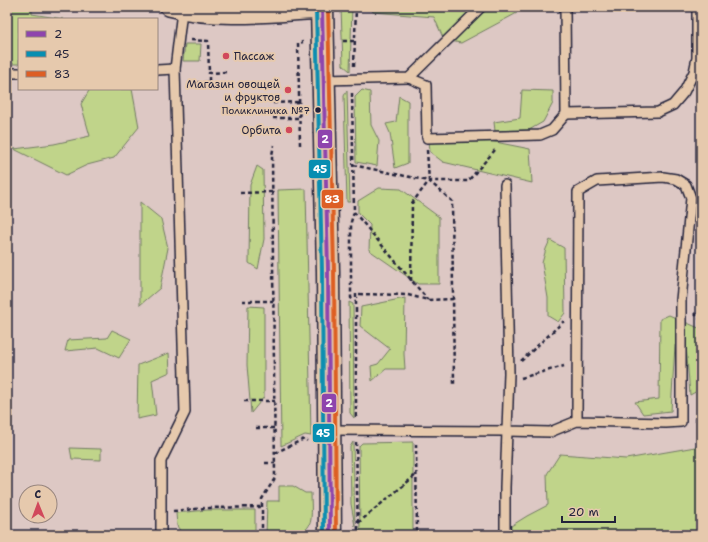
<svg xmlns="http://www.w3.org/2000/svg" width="708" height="542" viewBox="0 0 708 542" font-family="'Shantell Sans',sans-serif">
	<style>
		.green { fill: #c0d48a; stroke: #717b62 }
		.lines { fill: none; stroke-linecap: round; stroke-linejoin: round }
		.lane-casing { stroke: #22223b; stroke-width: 12 }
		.street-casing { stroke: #22223b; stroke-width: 20 }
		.secondary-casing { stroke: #22223b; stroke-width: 25 }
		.path { stroke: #22223b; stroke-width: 2.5; stroke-dasharray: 4 3; stroke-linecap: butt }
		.lane { stroke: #e6c9ad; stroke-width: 9 }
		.street { stroke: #e6c9ad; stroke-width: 17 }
		.secondary { stroke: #e6c9ad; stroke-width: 22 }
		.bus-1-casing { stroke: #e6c9ad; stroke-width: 7 }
		.bus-2-casing { stroke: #e6c9ad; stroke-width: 7 }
		.bus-3-casing { stroke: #e6c9ad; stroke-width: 7 }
		.bus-1 { stroke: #8e44ad; stroke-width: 4 }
		.bus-2 { stroke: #078eb1; stroke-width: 4 }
		.bus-3 { stroke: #dd5e24; stroke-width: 4 }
		.poi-dot { fill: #d1495b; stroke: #e6c9ad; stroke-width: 1.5 }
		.bus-dot { fill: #22223b; stroke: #e6c9ad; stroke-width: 1.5 }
		.labels { text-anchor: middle; stroke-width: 4; stroke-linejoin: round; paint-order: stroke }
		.bus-label { font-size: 10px; fill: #22223b; stroke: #e6c9ad; text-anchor: end }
		.poi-label { font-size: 11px; fill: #22223b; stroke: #e6c9ad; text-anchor: end }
		.line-badge { stroke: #e6c9ad; stroke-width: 1.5 }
		.badge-label { font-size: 11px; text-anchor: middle; font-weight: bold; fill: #fff }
	</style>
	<rect width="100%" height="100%" fill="#ddc8c4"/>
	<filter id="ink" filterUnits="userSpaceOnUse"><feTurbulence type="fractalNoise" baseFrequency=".025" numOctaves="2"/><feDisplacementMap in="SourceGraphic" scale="8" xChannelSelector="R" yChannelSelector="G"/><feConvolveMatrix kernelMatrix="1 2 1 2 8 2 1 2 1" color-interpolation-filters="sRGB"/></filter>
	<g filter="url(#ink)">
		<g class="green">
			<polygon points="7,7 32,7 32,14 63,19 19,19 19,64 7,64"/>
			<polygon points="341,7 352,7 350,71 343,65"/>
			<polygon points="371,7 508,7 517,13 461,43 444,40 434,17 373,12"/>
			<polygon points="185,44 201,44 200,61 183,61"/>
			<polygon points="90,89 132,89 139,127 114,158 87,165 66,175 14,149 54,144 90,136 81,104"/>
			<polygon points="347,90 350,202 347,202 344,96"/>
			<polygon points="362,90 370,92 371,125 379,141 377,166 356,162 355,97"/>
			<polygon points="522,90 553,91 553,103 543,122 529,130 495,131 494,122 520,118"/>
			<polygon points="399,96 408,101 408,163 395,168 390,133 386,124 396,122"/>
			<polygon points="429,140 485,140 530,149 532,183 443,162 430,152"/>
			<polygon points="257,166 263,170 264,239 258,269 249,263 250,185"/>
			<polygon points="379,188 401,189 439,217 439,284 418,284 369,250 370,225 358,213 358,201"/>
			<polygon points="306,189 311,436 305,435 281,446 278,190"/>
			<polygon points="140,202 161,219 168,248 160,288 140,305"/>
			<polygon points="550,240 564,248 565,313 558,322 548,316 548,298 542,263 546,249"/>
			<polygon points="405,298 404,354 405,369 386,369 372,381 371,366 378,364 390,349 360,326 361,307"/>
			<polygon points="349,302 353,304 354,418 350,413"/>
			<polygon points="248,306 264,307 264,397 251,413 247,365"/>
			<polygon points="669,315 701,329 701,389 690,395 686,345 675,345 671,411 643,414 635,402 659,399 660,319"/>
			<polygon points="112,330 131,339 119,358 98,348 65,351 68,340 107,338"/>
			<polygon points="169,353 170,372 152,380 156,415 137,419 138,365"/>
			<polygon points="353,442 355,526 351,504 350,447"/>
			<polygon points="413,442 413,535 360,535 359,446 362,443"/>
			<polygon points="701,446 701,535 511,535 511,526 527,516 548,505 547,474 560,454 626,459"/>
			<polygon points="70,448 101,449 101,460 72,459"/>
			<path d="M 279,486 L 293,486 L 305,493 L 311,493 C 311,501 312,511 311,519 C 309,539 281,535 266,535 L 267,501 L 279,501 Z"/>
			<polygon points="207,510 255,510 255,535 183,535 177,526 176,513"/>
		</g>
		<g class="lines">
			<g class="lane-casing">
				<g id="lane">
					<polyline points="157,70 175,69"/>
					<polyline points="7,73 19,73"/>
					<polyline points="409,78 426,85 427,138 540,135 552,130 566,114 565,7"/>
					<polyline points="324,80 409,78 481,7"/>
					<polyline points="566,114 658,112 673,105 684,92 694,72 697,58 697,7"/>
					<polyline points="505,185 509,373 507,431 550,432 577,421 578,192 597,181 663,177 676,179 686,185 691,198 681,300 681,422 666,423 577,421"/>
					<polyline points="329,430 507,431 505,487 505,535"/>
					<polyline points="161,535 161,461 185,412 175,69 182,11"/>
				</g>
			</g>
			<g class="street-casing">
				<path id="street" d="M 169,7 C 218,20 272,13 322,10"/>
			</g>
			<g class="secondary-casing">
				<polyline id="secondary" points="322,7 328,271 330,535"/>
			</g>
			<g class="path">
				<polyline points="191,40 208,41 209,73"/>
				<polyline points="343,41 354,41"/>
				<polyline points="354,66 356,7"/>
				<polyline points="189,83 209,82 209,73 227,72"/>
				<polyline points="352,93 354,212 351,222 351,298 355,301"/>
				<polyline points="273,103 299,102"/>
				<polyline points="273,118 300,118"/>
				<polyline points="300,145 298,43 303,42"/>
				<polyline points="427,150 429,181"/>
				<polyline points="353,165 429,181 452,201 454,386"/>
				<polyline points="240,193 272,192"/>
				<polyline points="354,212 428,300"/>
				<polyline points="411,281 412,203 429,181 468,181 495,150"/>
				<polyline points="242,301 273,301"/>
				<polyline points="694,313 701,320"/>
				<polyline points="521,361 564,321"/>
				<polyline points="521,378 564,366"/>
				<polyline points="244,401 275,401"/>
				<polyline points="356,417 356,294 408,295 428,300 453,299"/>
				<polyline points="694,420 701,419"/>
				<polyline points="256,428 275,428"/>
				<polyline points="356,442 358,535"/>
				<polyline points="416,444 417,535"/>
				<polyline points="275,453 304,439 307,441"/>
				<polyline points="265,463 275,463"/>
				<polyline points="173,511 206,508 262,507"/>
				<polyline points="358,523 417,474"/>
				<polyline points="262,535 262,499 275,478 272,155 274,145"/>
			</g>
			<use href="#lane" class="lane"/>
			<use href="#street" class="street"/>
			<use href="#secondary" class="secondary"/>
			<g class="bus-1-casing">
				<polyline id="bus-1" points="322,7 328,271 330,535"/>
			</g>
			<g class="bus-2-casing">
				<polyline id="bus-2" points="316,7 322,271 324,535"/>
			</g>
			<g class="bus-3-casing">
				<polyline id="bus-3" points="328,7 334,271 336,535"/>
			</g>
			<use href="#bus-1" class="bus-1"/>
			<use href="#bus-2" class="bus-2"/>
			<use href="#bus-3" class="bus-3"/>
		</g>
	</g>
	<g class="poi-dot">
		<circle cx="226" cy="56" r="4"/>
		<circle cx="288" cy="90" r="4"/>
		<circle cx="289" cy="130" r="4"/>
	</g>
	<circle class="bus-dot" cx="318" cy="110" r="3.5"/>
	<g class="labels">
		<g class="bus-label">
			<text x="310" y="114">Поликлиника №7</text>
		</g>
		<g class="poi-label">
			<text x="234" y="60" text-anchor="start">Пассаж</text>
			<text x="280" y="88">Магазин овощей<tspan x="280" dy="13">и фруктов</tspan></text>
			<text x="281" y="134">Орбита</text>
		</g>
	</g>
	<g class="line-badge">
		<rect x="317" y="129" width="16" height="20" rx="4" fill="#8e44ad"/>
		<rect x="308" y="159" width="23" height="20" rx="4" fill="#078eb1"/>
		<rect x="321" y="189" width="23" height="20" rx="4" fill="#dd5e24"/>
		<rect x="321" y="393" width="16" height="20" rx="4" fill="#8e44ad"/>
		<rect x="312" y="423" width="23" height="20" rx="4" fill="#078eb1"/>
	</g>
	<g class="badge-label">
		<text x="325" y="143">2</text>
		<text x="320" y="173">45</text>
		<text x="332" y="203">83</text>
		<text x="329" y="407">2</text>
		<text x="323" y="437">45</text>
	</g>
	<rect width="708" height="542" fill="none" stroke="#e6c9ad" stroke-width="24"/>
	<rect x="12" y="12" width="684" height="518" fill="none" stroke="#22223b" stroke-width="1.5" filter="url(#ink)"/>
	<rect x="18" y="18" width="140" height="72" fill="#e6c9ad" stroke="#98867f"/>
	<rect x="26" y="31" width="20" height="6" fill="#8e44ad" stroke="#98867f"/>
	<text x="54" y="38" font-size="12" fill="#22223b">2</text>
	<rect x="26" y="51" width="20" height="6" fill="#078eb1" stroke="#98867f"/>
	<text x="54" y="58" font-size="12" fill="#22223b">45</text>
	<rect x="26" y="71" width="20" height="6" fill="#dd5e24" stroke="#98867f"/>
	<text x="54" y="78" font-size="12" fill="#22223b">83</text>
	<g transform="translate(38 504) rotate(359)"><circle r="19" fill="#e6c9ad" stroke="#98867f"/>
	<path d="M0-3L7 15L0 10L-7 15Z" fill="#d1495b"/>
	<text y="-6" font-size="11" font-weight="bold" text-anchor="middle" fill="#22223b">С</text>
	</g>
	<path d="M562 516v6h53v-6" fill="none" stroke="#22223b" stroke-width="2"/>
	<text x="568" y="516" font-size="12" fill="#22223b" stroke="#e6c9ad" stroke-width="3" paint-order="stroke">20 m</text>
</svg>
